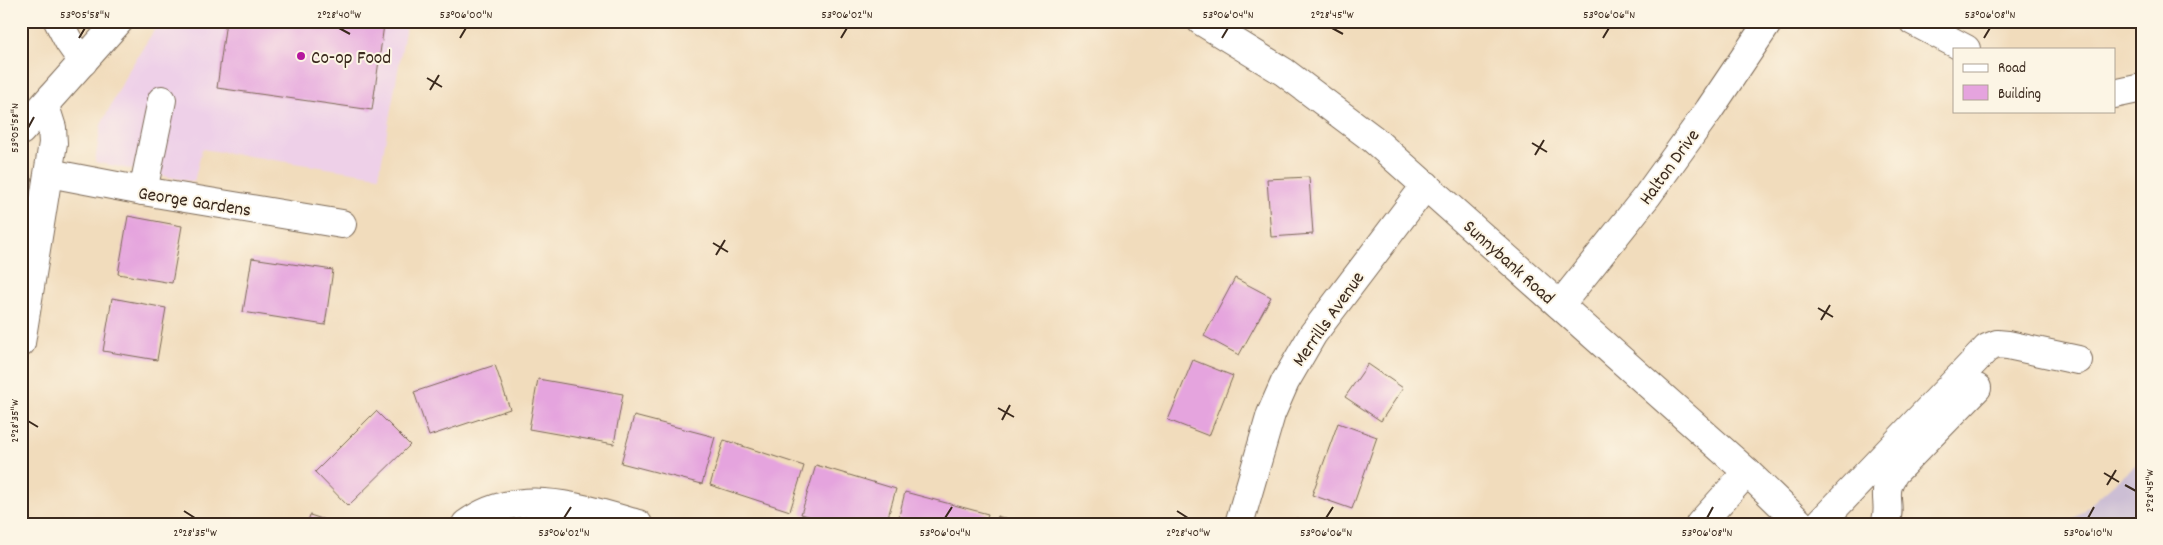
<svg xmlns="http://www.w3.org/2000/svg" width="2163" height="545" viewBox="0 0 2163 545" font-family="Dekko,sans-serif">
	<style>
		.built { fill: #eed0e8 }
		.industrial { fill: #ccbed4 }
		.building { fill: #e5a4de }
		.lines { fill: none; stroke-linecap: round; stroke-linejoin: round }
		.minor-casing { stroke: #7b6855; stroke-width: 30 }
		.minor { stroke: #fff; stroke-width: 28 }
		.ticks { fill: none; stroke: #3b2a1e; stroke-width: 2 }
		.poi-dot { fill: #b5179e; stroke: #fcf5e5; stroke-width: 2 }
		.labels { text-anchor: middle; stroke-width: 4; stroke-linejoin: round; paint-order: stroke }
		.poi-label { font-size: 19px; fill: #3b2a1e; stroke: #fcf5e5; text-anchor: start }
		.street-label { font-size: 19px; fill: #3b2a1e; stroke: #fcf5e5 }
		.neatline { fill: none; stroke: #3b2a1e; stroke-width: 2 }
		.ticks-label { font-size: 12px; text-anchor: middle; fill: #3b2a1e }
	</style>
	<rect width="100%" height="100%" fill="#fcf5e5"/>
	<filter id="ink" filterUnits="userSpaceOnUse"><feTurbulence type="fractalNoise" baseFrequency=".02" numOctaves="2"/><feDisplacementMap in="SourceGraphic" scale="10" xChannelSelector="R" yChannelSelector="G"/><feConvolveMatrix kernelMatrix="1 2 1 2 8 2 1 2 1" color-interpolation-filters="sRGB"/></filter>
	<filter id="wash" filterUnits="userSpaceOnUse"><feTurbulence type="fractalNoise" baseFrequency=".0096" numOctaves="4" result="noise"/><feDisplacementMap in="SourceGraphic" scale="20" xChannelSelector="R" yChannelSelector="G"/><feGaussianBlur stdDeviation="1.12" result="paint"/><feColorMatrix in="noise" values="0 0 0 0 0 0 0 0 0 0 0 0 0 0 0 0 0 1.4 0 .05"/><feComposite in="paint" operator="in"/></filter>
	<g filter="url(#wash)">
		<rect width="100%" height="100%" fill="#f1dcbc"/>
		<polygon class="built" points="160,21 383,21 406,26 379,176 202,149 194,182 95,162 101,125 129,70"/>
		<polygon class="industrial" points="2142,459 2142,524 2068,524"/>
		<g id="blocks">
			<g class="building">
				<polygon points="226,21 361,21 384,25 372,110 217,88"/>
				<polygon points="1309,177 1313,234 1271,237 1267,179"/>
				<polygon points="128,216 182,226 172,283 118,274"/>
				<polygon points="252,258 333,270 325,325 243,312"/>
				<polygon points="1235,278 1271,297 1239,355 1204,336"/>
				<polygon points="112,298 166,308 157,360 103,351"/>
				<polygon points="1193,360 1233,376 1209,436 1168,420"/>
				<polygon points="1368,364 1403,388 1381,421 1345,397"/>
				<polygon points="495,365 510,409 429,436 414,392"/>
				<polygon points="538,379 623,394 614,444 529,429"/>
				<polygon points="376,411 410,445 348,506 315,472"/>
				<polygon points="634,416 715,437 702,484 621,463"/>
				<polygon points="1338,423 1377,437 1352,509 1312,495"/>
				<polygon points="724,440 804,466 790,511 710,485"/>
				<polygon points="816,465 896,489 886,524 835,524 801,514"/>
				<polygon points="905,492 988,514 985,524 897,524"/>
				<polygon points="310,515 334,523 333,524 307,524"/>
				<polygon points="997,516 1020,523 1020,524 995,524"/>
				<polygon points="1296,518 1314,523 1314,524 1294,524"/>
			</g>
		</g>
	</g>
	<g filter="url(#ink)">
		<use href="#blocks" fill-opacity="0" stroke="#7b6855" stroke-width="1"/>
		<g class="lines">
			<g class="minor-casing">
				<g id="minor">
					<polyline points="58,21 69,42 83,62"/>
					<polyline points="1201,21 1284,72 1373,139 1747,472 1801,524"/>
					<polyline points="1913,21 1966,49"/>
					<polyline points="2114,94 2142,88"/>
					<polyline points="21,131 119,21"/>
					<polyline points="49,173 143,191 342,224"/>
					<polyline points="143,191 162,100"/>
					<polyline points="1560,305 1647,196 1709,110 1769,21"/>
					<polyline points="21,343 53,143 52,128 45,106"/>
					<path d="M 466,524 C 518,485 582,508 638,524"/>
					<polyline points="1239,524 1271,414 1285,382 1313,334 1426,185"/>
					<polyline points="1700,524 1747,472"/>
					<polyline points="1819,524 1987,348 1997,344 2008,345 2078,360"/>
					<path d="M 1885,524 C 1893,504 1879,493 1895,472 L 1977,388"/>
				</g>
			</g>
			<use href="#minor" class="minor"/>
		</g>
	</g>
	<path class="ticks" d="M 339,28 L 350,34M 1332,28 L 1343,34M 79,38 L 85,28M 460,38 L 466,28M 841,38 L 847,28M 1222,38 L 1228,28M 1603,38 L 1609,28M 1984,38 L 1990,28M 427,78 L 442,87M 430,90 L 439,75M 28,128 L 34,117M 1532,143 L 1547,152M 1535,155 L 1544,140M 713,243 L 728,252M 716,255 L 725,240M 1818,308 L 1833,317M 1821,320 L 1830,305M 998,408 L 1014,417M 1002,420 L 1010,405M 28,421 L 38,427M 2104,473 L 2119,482M 2107,485 L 2116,470M 2125,485 L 2136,491M 184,511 L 195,518M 1177,511 L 1188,518M 564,518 L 571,507M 945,518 L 952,507M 1326,518 L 1333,507M 1707,518 L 1713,507M 2088,518 L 2094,507"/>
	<circle class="poi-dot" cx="301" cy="56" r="5"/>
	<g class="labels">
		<g class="poi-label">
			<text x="311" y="63">Co-op Food</text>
		</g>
		<g class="street-label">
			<text transform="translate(1668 166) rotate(-54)" y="7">Halton Drive</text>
			<text transform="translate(195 200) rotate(9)" y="7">George Gardens</text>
			<text transform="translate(1510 261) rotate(42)" y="7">Sunnybank Road</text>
			<text transform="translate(1327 318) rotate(-55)" y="7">Merrills Avenue</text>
		</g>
	</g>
	<rect width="2163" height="545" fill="none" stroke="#fcf5e5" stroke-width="55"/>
	<rect x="1953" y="48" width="162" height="65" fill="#fcf5e5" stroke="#afa495"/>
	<rect x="1963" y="64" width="25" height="8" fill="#ffffff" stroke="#afa495"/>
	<text x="1998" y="72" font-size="15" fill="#3b2a1e">Road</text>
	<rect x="1963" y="85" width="25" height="15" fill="#e5a4de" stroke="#afa495"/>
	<text x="1998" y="98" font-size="15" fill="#3b2a1e">Building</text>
	<rect x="28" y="28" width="2108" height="490" class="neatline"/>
	<g class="ticks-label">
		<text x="85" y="18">53°05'58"N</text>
		<text x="339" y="18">2°28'40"W</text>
		<text x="466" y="18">53°06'00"N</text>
		<text x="847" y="18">53°06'02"N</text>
		<text x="1228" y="18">53°06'04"N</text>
		<text x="1332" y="18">2°28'45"W</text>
		<text x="1609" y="18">53°06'06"N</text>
		<text x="1990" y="18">53°06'08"N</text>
		<text transform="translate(14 128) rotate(-90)" y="4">53°05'58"N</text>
		<text transform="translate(14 421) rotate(-90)" y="4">2°28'35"W</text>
		<text transform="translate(2149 491) rotate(-90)" y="4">2°28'45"W</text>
		<text x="195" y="536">2°28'35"W</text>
		<text x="564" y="536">53°06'02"N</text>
		<text x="945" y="536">53°06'04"N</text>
		<text x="1188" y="536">2°28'40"W</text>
		<text x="1326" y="536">53°06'06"N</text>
		<text x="1707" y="536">53°06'08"N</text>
		<text x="2088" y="536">53°06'10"N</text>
	</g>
</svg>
